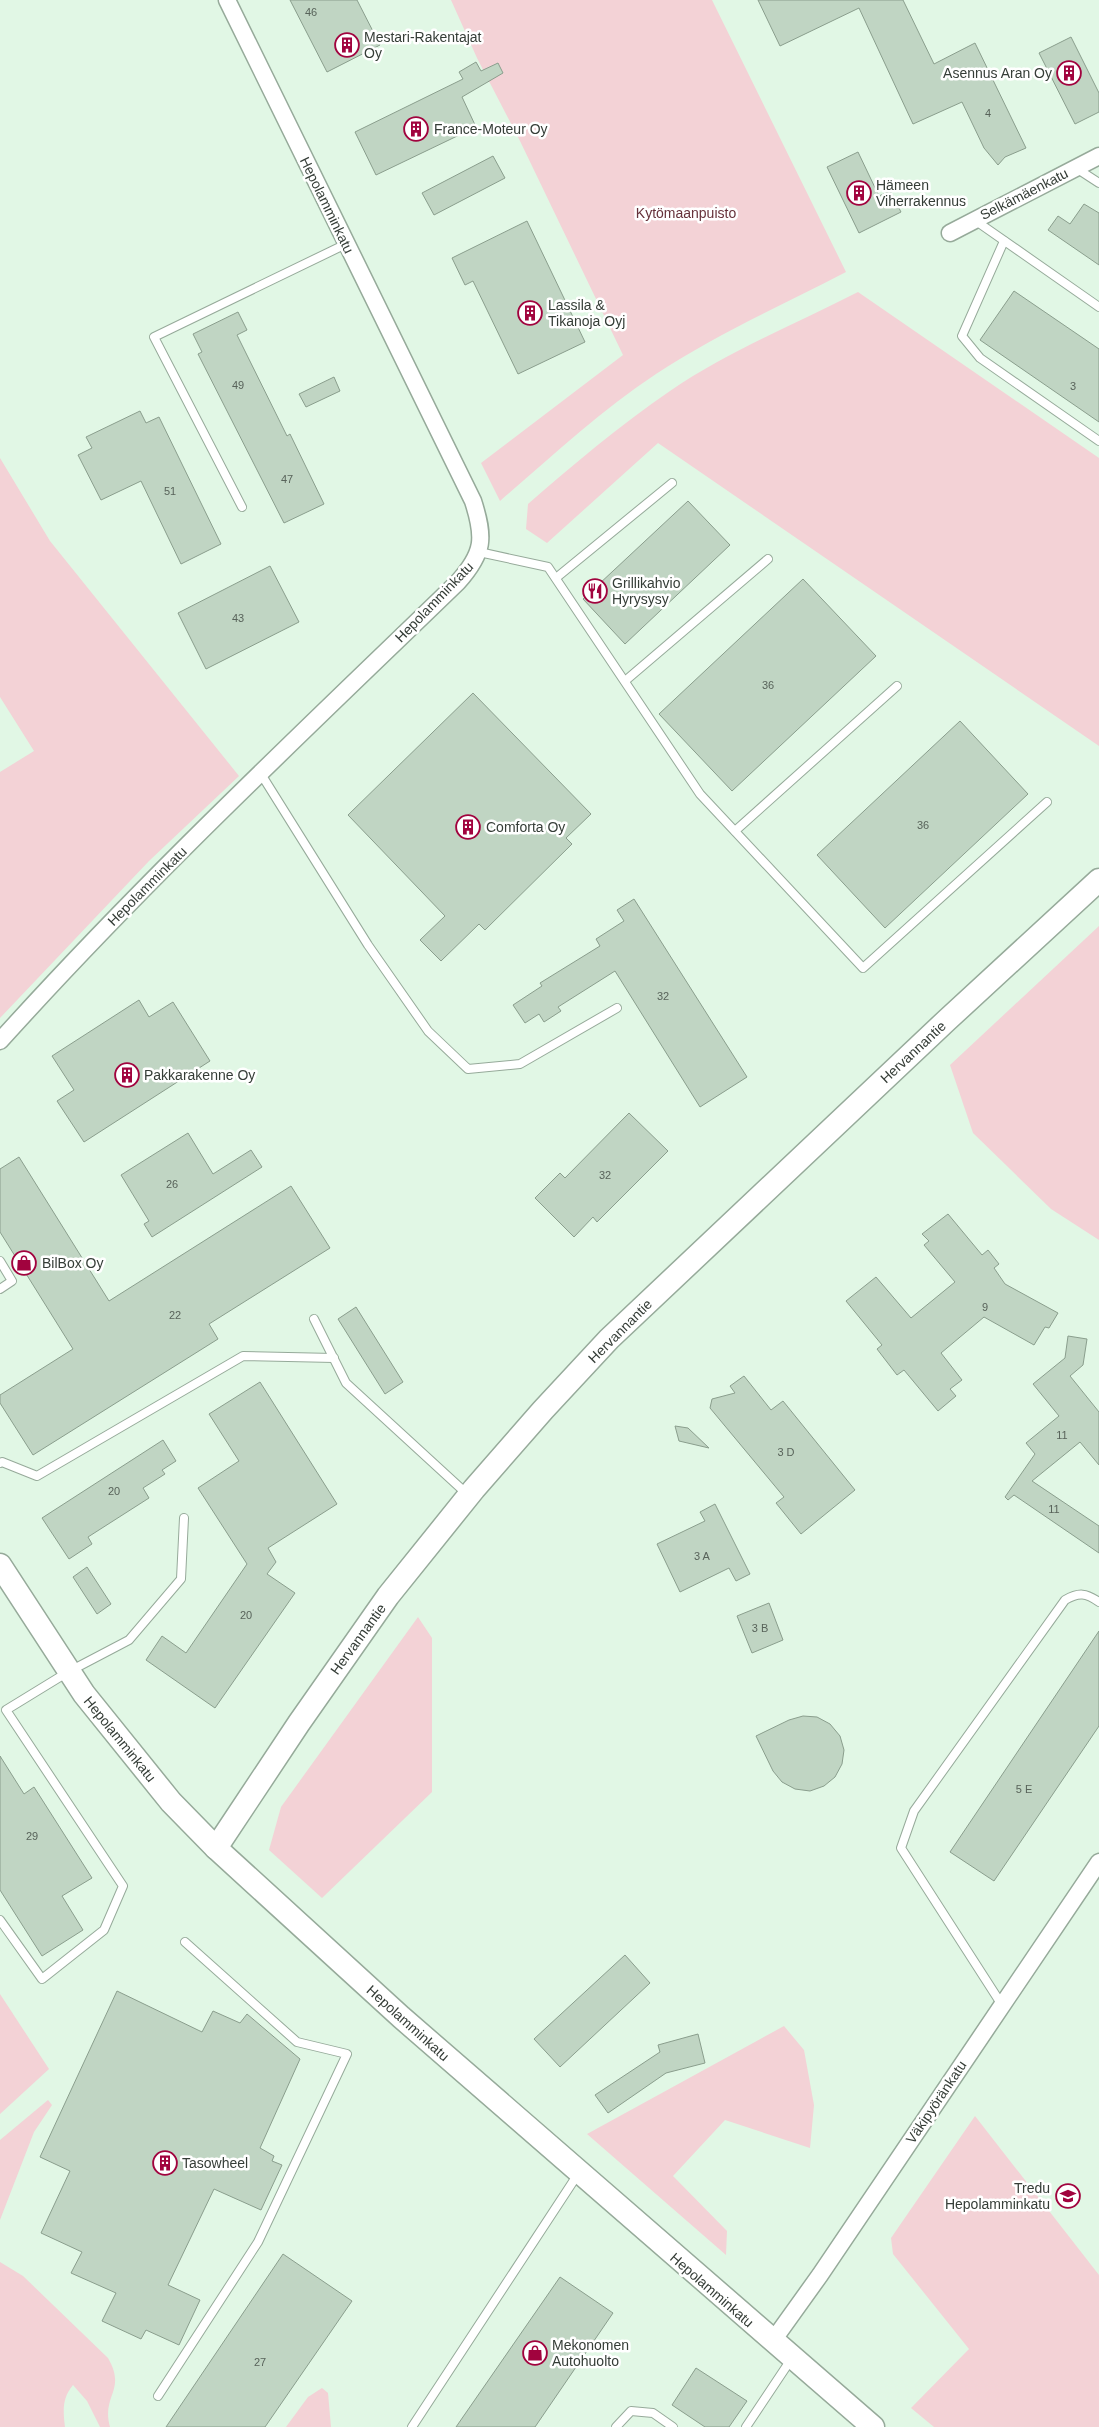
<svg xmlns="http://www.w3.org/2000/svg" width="1099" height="2427" viewBox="0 0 1099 2427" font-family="Helvetica,sans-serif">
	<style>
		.green { fill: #f3d2d6 }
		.building { fill: #c0d5c3; stroke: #8a9e8d }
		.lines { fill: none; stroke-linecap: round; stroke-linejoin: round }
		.lane-casing { stroke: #96aa9a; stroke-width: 10 }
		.street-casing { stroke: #96aa9a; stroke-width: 19 }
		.secondary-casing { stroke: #96aa9a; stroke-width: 25 }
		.lane { stroke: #fff; stroke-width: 8 }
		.street { stroke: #fff; stroke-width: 16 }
		.secondary { stroke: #fff; stroke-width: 22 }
		.labels { text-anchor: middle; stroke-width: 5; stroke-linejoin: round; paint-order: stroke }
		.number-label { font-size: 11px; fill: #58635a }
		.poi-label { font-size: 14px; fill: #353d37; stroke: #fff; text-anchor: start }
		.street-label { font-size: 14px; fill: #353d37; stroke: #fff }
		.park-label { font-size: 14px; fill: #66323b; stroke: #fff }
	</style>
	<rect width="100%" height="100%" fill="#e1f7e5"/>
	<g class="green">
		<path d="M 451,0 L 712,0 L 846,272 C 782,305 715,335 656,374 C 600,411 550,458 500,501 L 481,463 L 623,355 L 520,141 L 477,58 Z"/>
		<path d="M 858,292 L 1099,458 L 1099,746 L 658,443 L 547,543 L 526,529 L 528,504 C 574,464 620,425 670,391 C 728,351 796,324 858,292 Z"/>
		<polygon points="0,458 50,541 239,776 149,861 0,1018 0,772 34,751 0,697"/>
		<polygon points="1099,926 1099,1240 1051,1209 973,1133 950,1065"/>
		<polygon points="418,1617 432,1638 432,1792 322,1898 269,1850 281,1807"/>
		<polygon points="0,1994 49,2069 0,2114"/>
		<polygon points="784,2026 804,2050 814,2105 810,2148 725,2120 673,2176 727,2231 726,2255 587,2134"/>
		<polygon points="48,2100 52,2105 34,2132 0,2220 0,2140"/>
		<polygon points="975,2116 1099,2275 1099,2427 934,2427 911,2408 969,2349 893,2254 891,2238"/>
		<path d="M 0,2262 L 23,2276 L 108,2358 C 127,2391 101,2395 110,2427 L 100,2427 L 87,2401 L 73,2385 C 62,2398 63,2411 65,2427 L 0,2427 Z"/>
		<polygon points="322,2388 328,2393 331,2427 286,2427 308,2397"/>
	</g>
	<g class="building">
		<polygon points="290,0 357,0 380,45 327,72"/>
		<polygon points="758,0 903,0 934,64 975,43 1026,148 1005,157 998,165 984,148 962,102 913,124 859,8 780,46"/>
		<polygon points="1071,37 1099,93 1099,112 1075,124 1039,53"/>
		<polygon points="476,62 481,71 498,63 503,73 462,97 476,127 376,175 355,132 463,79 459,72"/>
		<polygon points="858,152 879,196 890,191 901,212 859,233 827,167"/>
		<polygon points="493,156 505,178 434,215 422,193"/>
		<polygon points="1084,204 1099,213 1099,265 1048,230 1058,216 1070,224"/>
		<polygon points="527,221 585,342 518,374 473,281 465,285 452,258"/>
		<polygon points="1014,291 1099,349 1099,422 980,340"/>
		<polygon points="238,312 247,330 237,335 287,436 290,434 324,504 284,523 198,354 202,352 193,334"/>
		<polygon points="334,377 340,391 306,407 299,394"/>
		<polygon points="140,411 146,423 159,417 221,544 181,564 141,481 101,500 78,455 92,448 86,437"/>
		<polygon points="688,501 730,545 625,644 583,599"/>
		<polygon points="270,566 299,622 206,669 178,613"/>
		<polygon points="803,579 876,656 732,791 659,714"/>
		<polygon points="473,693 591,814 566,838 572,844 485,930 479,924 441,961 420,940 445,916 348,815"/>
		<polygon points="960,721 1028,794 885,928 817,855"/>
		<polygon points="634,899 747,1077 700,1107 615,971 558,1007 561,1011 544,1022 539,1014 525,1023 513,1005 542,986 540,983 600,946 596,939 624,921 617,910"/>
		<polygon points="139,1000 149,1017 173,1002 210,1061 84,1142 57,1101 74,1090 52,1056"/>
		<polygon points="629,1113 668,1151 597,1222 593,1217 574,1237 535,1198 560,1173 565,1178"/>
		<polygon points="188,1133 213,1174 251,1150 262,1167 152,1237 144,1224 149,1221 121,1175"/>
		<polygon points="19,1157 109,1301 291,1186 330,1248 209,1324 218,1339 33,1455 0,1403 0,1395 73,1349 0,1232 0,1169"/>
		<polygon points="948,1214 982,1255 988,1250 999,1264 994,1268 1005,1284 1058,1313 1049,1328 1045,1327 1034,1345 984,1317 941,1353 962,1380 950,1389 956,1396 938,1411 904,1370 897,1375 877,1349 882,1345 846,1301 876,1277 911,1318 955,1282 924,1245 929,1241 922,1234"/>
		<polygon points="356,1307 403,1382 385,1394 338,1319"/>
		<polygon points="1068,1336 1087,1339 1083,1365 1070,1376 1099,1412 1099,1465 1080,1442 1032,1481 1099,1526 1099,1553 1014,1495 1008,1500 1005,1497 1035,1454 1026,1443 1059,1416 1033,1384 1065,1358"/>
		<polygon points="744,1376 771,1410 783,1401 855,1490 801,1534 776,1503 784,1497 710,1408 712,1399 735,1393 730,1386"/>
		<polygon points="260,1382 337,1504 268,1548 276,1562 267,1574 295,1593 215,1708 146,1660 162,1636 186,1653 247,1564 198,1488 239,1461 209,1414"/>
		<polygon points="675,1426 688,1428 709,1448 679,1441"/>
		<polygon points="163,1440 176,1461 162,1470 165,1474 143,1488 149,1498 88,1537 92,1544 69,1559 42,1518"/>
		<polygon points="715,1504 750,1574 736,1581 729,1568 680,1592 657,1544 705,1521 700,1512"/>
		<polygon points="87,1567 111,1604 97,1614 73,1577"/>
		<polygon points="769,1603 783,1640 752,1653 737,1616"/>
		<polygon points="1099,1631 1099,1726 994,1881 950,1852"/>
		<polygon points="803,1716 817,1717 830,1724 840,1736 844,1750 842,1764 835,1777 824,1786 810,1791 795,1789 782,1782 773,1771 756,1736 789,1720"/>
		<polygon points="0,1756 24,1794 34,1787 92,1878 62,1896 83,1930 42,1956 0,1890"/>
		<polygon points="625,1955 650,1983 560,2067 534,2039"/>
		<polygon points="117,1991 202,2032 213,2011 240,2023 247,2014 300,2059 260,2148 274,2156 272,2161 282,2165 261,2210 214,2189 168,2285 200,2300 179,2345 146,2330 141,2339 102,2321 116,2293 71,2273 82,2252 41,2233 70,2171 40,2157"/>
		<polygon points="698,2034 705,2063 666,2073 608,2113 595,2095 660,2052 658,2045"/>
		<polygon points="283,2254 352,2301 265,2427 166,2427"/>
		<polygon points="560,2277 613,2313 535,2427 456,2427"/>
		<polygon points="696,2368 747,2401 729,2427 705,2427 672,2405"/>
	</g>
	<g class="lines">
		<g class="lane-casing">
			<g id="lane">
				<polyline points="1076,168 1099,183"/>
				<polyline points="976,221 1099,307"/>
				<polyline points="1004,241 962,336 980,358 1099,441"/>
				<polyline points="242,507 154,337 346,244"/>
				<polyline points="479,552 548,567 700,794 863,968 1047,802"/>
				<polyline points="556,578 672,483"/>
				<polyline points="625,681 768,559"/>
				<polyline points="261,774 368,945 428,1031 468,1069 520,1064 617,1008"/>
				<polyline points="735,831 897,686"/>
				<polyline points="0,1261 12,1281 0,1289"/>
				<polyline points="314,1319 346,1383 467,1494"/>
				<polyline points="0,1463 2,1462 37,1476 243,1356 334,1358"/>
				<polyline points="0,1920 42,1979 104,1930 123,1886 6,1710 68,1672 129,1640 181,1579 184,1518"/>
				<path d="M 1002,2005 L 901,1848 L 914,1811 L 1065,1600 C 1079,1592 1086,1593 1099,1602"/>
				<polyline points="158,2396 258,2242 347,2054 297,2042 185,1942"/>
				<polyline points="412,2427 578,2174"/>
				<polyline points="616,2427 631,2411 653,2413 673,2427"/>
				<polyline points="746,2427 792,2358"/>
			</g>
		</g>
		<g class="street-casing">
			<g id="street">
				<polyline points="950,233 1099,156"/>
				<path d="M 0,1041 C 145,880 303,732 458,582 C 484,553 485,538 473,501 L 227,0"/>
				<polyline points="772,2342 820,2275 1099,1862"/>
			</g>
		</g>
		<g class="secondary-casing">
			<g id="secondary">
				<polyline points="0,1565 84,1694 171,1802 216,1848 401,2017 873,2427"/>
				<polyline points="216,1848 299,1723 388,1596 474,1489 543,1410 609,1339 947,1020 1099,880"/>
			</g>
		</g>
		<use href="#lane" class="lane"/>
		<use href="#street" class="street"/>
		<use href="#secondary" class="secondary"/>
	</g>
	<defs>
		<g id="building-ring" transform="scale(1.25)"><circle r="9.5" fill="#fff" stroke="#a1033e" stroke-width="1.5"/><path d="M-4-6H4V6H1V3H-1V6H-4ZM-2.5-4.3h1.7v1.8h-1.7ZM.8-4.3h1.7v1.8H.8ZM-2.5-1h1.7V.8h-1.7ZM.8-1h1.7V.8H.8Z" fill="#a1033e"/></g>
		<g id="restaurant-ring" transform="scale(1.25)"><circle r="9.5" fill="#fff" stroke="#a1033e" stroke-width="1.5"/><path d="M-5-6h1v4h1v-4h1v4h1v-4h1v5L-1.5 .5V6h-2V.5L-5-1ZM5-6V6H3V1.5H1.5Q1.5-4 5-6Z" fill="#a1033e"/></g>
		<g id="shop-ring" transform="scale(1.25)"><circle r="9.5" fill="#fff" stroke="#a1033e" stroke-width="1.5"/><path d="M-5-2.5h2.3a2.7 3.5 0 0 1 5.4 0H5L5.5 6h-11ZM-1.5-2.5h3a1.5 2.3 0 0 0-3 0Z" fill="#a1033e"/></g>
		<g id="school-ring" transform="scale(1.25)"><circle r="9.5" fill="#fff" stroke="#a1033e" stroke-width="1.5"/><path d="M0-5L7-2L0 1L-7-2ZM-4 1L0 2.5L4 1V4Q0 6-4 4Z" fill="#a1033e"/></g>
	</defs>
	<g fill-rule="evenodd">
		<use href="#building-ring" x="347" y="45"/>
		<use href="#building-ring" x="1069" y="73"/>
		<use href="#building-ring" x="416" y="129"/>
		<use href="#building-ring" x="859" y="193"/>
		<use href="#building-ring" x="530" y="313"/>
		<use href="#restaurant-ring" x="595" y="591"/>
		<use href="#building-ring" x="468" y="827"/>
		<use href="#building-ring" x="127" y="1075"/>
		<use href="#shop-ring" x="24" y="1263"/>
		<use href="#building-ring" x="165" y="2163"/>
		<use href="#school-ring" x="1068" y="2196"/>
		<use href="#shop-ring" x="535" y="2353"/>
	</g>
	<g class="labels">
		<g class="number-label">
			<text x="311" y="16">46</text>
			<text x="988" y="117">4</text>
			<text x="238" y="389">49</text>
			<text x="1073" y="390">3</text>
			<text x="287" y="483">47</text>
			<text x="170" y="495">51</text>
			<text x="238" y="622">43</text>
			<text x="768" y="689">36</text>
			<text x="923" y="829">36</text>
			<text x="663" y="1000">32</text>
			<text x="605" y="1179">32</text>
			<text x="172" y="1188">26</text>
			<text x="985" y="1311">9</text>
			<text x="175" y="1319">22</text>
			<text x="1062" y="1439">11</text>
			<text x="786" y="1456">3 D</text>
			<text x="114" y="1495">20</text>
			<text x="1054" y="1513">11</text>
			<text x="702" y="1560">3 A</text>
			<text x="246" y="1619">20</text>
			<text x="760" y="1632">3 B</text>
			<text x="1024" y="1793">5 E</text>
			<text x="32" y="1840">29</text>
			<text x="260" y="2366">27</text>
		</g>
		<g class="poi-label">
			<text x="364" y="42">Mestari-Rakentajat<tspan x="364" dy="16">Oy</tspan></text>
			<text x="1052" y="78" text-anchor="end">Asennus Aran Oy</text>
			<text x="434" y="134">France-Moteur Oy</text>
			<text x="876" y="190">Hämeen<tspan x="876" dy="16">Viherrakennus</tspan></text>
			<text x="548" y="310">Lassila &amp;<tspan x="548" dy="16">Tikanoja Oyj</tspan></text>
			<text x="612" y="588">Grillikahvio<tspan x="612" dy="16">Hyrysysy</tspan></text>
			<text x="486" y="832">Comforta Oy</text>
			<text x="144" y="1080">Pakkarakenne Oy</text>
			<text x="42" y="1268">BilBox Oy</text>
			<text x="182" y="2168">Tasowheel</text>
			<text x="1050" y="2193" text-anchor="end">Tredu<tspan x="1050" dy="16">Hepolamminkatu</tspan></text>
			<text x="552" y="2350">Mekonomen<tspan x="552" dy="16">Autohuolto</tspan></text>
		</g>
		<g class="street-label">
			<text transform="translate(1024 194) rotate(-27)" y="5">Selkämäenkatu</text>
			<text transform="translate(327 205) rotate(64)" y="5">Hepolamminkatu</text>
			<text transform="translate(434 602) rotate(-46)" y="5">Hepolamminkatu</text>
			<text transform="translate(147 886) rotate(-45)" y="5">Hepolamminkatu</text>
			<text transform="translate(913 1052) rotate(-43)" y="5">Hervannantie</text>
			<text transform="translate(620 1331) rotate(-45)" y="5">Hervannantie</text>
			<text transform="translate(358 1639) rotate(-54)" y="5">Hervannantie</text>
			<text transform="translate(120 1739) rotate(51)" y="5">Hepolamminkatu</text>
			<text transform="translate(408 2023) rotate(42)" y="5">Hepolamminkatu</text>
			<text transform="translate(936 2102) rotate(-56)" y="5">Väkipyöränkatu</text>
			<text transform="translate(712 2290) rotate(41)" y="5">Hepolamminkatu</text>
		</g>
		<g class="park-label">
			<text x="686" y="218">Kytömaanpuisto</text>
		</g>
	</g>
</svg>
